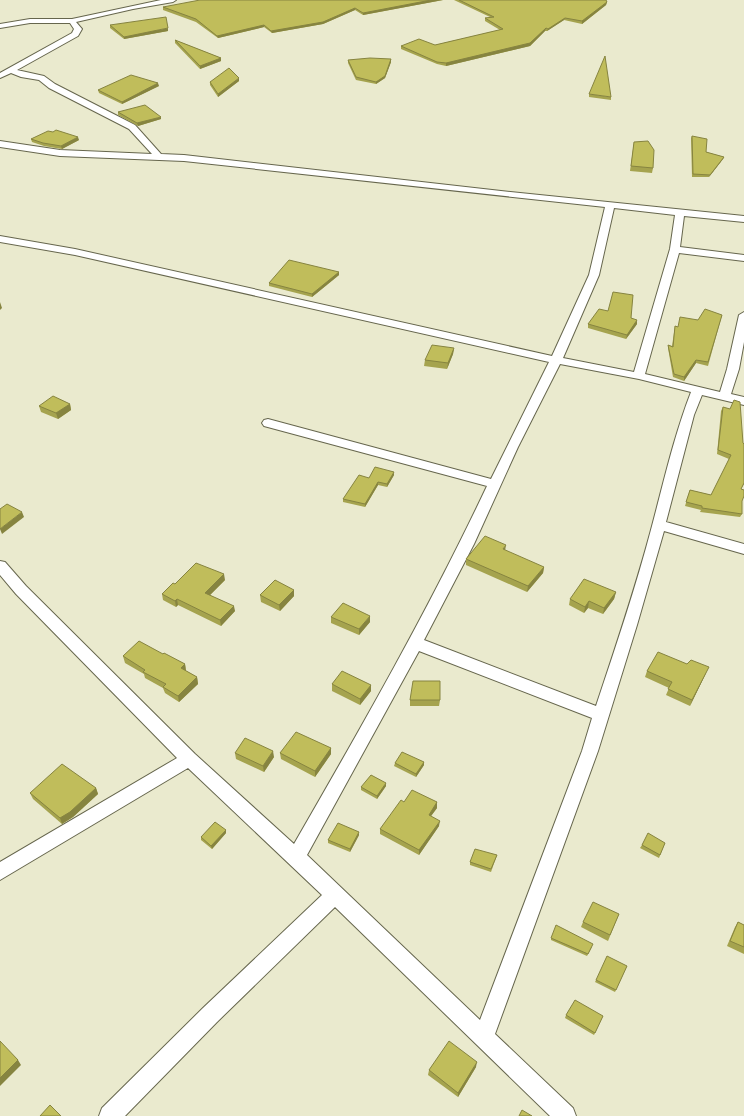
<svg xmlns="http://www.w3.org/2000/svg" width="744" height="1116" viewBox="0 0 744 1116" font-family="'Roboto Serif',serif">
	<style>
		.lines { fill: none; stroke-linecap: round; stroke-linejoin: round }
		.minor-casing { stroke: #66664d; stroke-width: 2 }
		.minor { fill: #fff; fill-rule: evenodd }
		.wall { fill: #a5a34e }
		.shaded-wall { fill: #868440 }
		.building { fill: #c0bd5b; stroke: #868440 }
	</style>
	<rect width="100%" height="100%" fill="#eaeace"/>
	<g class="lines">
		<g class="minor-casing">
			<path id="minor" d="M 161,0 L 176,0 L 173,2 L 133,9 L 76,22 L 82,29 L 78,36 L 17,70 L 44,76 L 55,84 L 135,125 L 161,154 L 184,155 L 501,191 L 744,216 L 744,222 L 684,216 L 680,247 L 744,255 L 744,261 L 679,253 L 645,374 L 720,392 L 727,369 L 739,315 L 744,312 L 744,342 L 739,369 L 731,394 L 744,397 L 744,405 L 702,395 L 694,415 L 666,522 L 744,544 L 744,554 L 664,531 L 637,625 L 598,751 L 495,1034 L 573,1108 L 576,1116 L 550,1116 L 335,907 L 217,1022 L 125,1116 L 99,1116 L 102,1108 L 203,1008 L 322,895 L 188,768 L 0,880 L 0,862 L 177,758 L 16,594 L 0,575 L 0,561 L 5,562 L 26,586 L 195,754 L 294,844 C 362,726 429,609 487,486 L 264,426 L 262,423 L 264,420 L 268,419 L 491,479 L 549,362 L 75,255 L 0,242 L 0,236 L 75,249 L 552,356 L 589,275 L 605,207 L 184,161 L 60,156 L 0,147 L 0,141 L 60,150 L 152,154 L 129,129 L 49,88 L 39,80 L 21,77 L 11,73 L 0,78 L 0,73 L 72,33 L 74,29 L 70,23 L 30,23 L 0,28 L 0,24 L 30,19 L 72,19 ZM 614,208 L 675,215 L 670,249 L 634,372 L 563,358 L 599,275 ZM 560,364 L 639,379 L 691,392 C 674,436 664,481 652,526 C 636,587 616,646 596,706 L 424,640 L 474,544 L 518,447 ZM 419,651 L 592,718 L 582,751 L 480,1020 L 307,855 Z"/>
		</g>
		<use href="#minor" class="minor"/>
	</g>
	<g class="wall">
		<polygon points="443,0 363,15 355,10 323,24 272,33 264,27 218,38 196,22 163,10 163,7"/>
		<polygon points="454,0 606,0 607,2 606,5 582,24 564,20 547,31 545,31 530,46 446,66 437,64 401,49 401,46 435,45 500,30 485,21 485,18 490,17"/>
		<polygon points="110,25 168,31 124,39 110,28"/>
		<polygon points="175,40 221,58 221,61 200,69 175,43"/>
		<polygon points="391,59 391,62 385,78 376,84 356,80 348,63 348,60"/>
		<polygon points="239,81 218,97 210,85 210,82"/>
		<polygon points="159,86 122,104 99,93 98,90"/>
		<polygon points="589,94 611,97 611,100 589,97"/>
		<polygon points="118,112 161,119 138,126 118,115"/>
		<polygon points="692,136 706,152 724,157 723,159 709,177 692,177 691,138"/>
		<polygon points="31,139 79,140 62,149 44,146 32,142"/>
		<polygon points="634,142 653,168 652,173 630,171"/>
		<polygon points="339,272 339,275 312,297 269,286 269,283"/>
		<polygon points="722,315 708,366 696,363 684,381 673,377 668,348 668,345 672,346 675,326 678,327 698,320"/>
		<polygon points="631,318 637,324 626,339 588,328 588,324"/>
		<polygon points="454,348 453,354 447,369 424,366 425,360"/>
		<polygon points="70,404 71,410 58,419 41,412 39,406"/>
		<polygon points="723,407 743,443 744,444 744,484 741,489 742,514 740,517 700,512 701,510 685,506 690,490 711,495 729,459 717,454 721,411"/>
		<polygon points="394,475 387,487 378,485 365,507 343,502 343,499 369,478"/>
		<polygon points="466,559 544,567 543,573 527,592 466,565"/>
		<polygon points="225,580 210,595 235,611 221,626 178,605 176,607 163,600 162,594 175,584"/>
		<polygon points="616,592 614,599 603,614 588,608 584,613 569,605 570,599"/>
		<polygon points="260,595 294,596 280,611 261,602"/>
		<polygon points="331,617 370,622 359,635 331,623"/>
		<polygon points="163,654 185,664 186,671 197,677 198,684 179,702 165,693 163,688 145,678 144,674 125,663 123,656"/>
		<polygon points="687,664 706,673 690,706 666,695 669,688 645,677 647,671"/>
		<polygon points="332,684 371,685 371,691 360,705 332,691"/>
		<polygon points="410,700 440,700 439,706 410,706"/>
		<polygon points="331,748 331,754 315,777 281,759 280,753"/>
		<polygon points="235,753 274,757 264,772 236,759"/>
		<polygon points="424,762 424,765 416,777 394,766 395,763"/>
		<polygon points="386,786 377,799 361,790 361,787"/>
		<polygon points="96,788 98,794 73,817 62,824 33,799 30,793"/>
		<polygon points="404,802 437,802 437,808 431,816 439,826 419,855 380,834 380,829"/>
		<polygon points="226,833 212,849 201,840 201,837"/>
		<polygon points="359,835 350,852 328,843 328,840"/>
		<polygon points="665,843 659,858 640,848 642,845"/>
		<polygon points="497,855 496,858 491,872 470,865 470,862"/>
		<polygon points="619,914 608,941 581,927 583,922"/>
		<polygon points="738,922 744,925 744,954 727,946 735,927"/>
		<polygon points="551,938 592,947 587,956 551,940"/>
		<polygon points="627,966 615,992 595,982 596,980"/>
		<polygon points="566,1015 603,1016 594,1035 565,1018"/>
		<polygon points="476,1067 458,1097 428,1075 429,1070"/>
	</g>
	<g class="shaded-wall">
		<polygon points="431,0 443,0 363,15 363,13"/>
		<polygon points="607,2 606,5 582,24 582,21"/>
		<polygon points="355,8 355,10 323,24 272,33 271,31"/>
		<polygon points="565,18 564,20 547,31 548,29"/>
		<polygon points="264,25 264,27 218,38 217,36"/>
		<polygon points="168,28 168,31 124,39 124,37"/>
		<polygon points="546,28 545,31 530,46 446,66 446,63"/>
		<polygon points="221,58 221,61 200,69 200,66"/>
		<polygon points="391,59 391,62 385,78 376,84 376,82"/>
		<polygon points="239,78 239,81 218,97 218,94"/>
		<polygon points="158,83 159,86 122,104 122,102"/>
		<polygon points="161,117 161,119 138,126 137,123"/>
		<polygon points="78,137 79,140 62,149 61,146"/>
		<polygon points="724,157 723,159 709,177 710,175"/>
		<polygon points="339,272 339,275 312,297 312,294"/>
		<polygon points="0,302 2,308 0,310"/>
		<polygon points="637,320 637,324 626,339 627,335"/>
		<polygon points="454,348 453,354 447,369 448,363"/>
		<polygon points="696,360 696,363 684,381 684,377"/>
		<polygon points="70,404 71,410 58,419 56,413"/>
		<polygon points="394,472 394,475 387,487 387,484"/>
		<polygon points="378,482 378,485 365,507 365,504"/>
		<polygon points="22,512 24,517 2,534 0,529"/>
		<polygon points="506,545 505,551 503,549"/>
		<polygon points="544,567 543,573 527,592 528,586"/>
		<polygon points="224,574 225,580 206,599 205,593"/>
		<polygon points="294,590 294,596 280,611 279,605"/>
		<polygon points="616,592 614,599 603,614 604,608"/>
		<polygon points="177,599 178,605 176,607 175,601"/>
		<polygon points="589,601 588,608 584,613 585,607"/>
		<polygon points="234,606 235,611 221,626 220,620"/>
		<polygon points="370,616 370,622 359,635 359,629"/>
		<polygon points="185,664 186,671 182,674 181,668"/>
		<polygon points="709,667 706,673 690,706 692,700"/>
		<polygon points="197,677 198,684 179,702 178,696"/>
		<polygon points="371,685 371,691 360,705 360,699"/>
		<polygon points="331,748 331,754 315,777 315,771"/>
		<polygon points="273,751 274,757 264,772 263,766"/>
		<polygon points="424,762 424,765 416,777 416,774"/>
		<polygon points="386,783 386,786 377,799 377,796"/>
		<polygon points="96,788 98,794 73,817 62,824 60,818"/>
		<polygon points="437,802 437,808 428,820 429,815"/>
		<polygon points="440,821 439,826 419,855 419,850"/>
		<polygon points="226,830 226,833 212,849 211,846"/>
		<polygon points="359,832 359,835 350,852 350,849"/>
		<polygon points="18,1060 21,1065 0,1086 0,1078"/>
		<polygon points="477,1062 476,1067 458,1097 458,1093"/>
	</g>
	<g class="building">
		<polygon points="200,0 431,0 363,13 355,8 323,22 271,31 264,25 217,36 196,19 163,7"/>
		<polygon points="459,0 606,0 607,2 582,21 565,18 548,29 546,28 530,43 446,63 437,62 401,46 419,39 435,45 503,29 485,18 494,17"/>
		<polygon points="166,17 168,28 124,37 110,25"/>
		<polygon points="175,40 221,58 200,66"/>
		<polygon points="605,56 611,97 589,94"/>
		<polygon points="370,58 391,59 385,76 376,82 356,77 348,60"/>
		<polygon points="229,68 239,78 218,94 210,82"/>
		<polygon points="131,75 158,83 122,102 98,90"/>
		<polygon points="145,105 161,117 137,123 118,112"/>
		<polygon points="56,130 78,137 61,146 43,143 31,139 48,131 53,132"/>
		<polygon points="692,136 707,139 706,152 724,157 710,175 693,174"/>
		<polygon points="648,141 654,150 653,168 631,166 634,142"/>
		<polygon points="289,260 339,272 312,294 269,283"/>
		<polygon points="613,292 633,295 631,318 637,320 627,335 588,324 599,309 608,311"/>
		<polygon points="705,309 722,315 708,362 696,360 684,377 674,374 668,345 673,347 675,326 678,327 680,317 698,320"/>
		<polygon points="432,345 454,348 448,363 425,360"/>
		<polygon points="53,396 70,404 56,413 39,406"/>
		<polygon points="734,400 740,402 743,443 744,444 744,483 741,489 744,490 744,496 742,501 742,514 702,508 702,506 686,502 690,490 711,495 731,455 718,450 723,407 730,409"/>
		<polygon points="375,467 394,472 387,484 378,482 365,504 343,499 359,475 369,478"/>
		<polygon points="7,504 22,512 0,529 0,509"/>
		<polygon points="485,536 506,545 503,549 544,567 528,586 466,559"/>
		<polygon points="196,563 224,574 205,593 234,606 220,620 177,599 175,601 162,594 173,583 175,584"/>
		<polygon points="584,579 616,592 604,608 589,601 585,607 570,599"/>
		<polygon points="275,580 294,590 279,605 260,595"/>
		<polygon points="343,603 370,616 359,629 331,617"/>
		<polygon points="139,641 163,654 164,653 185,664 181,668 197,677 178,696 163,687 166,684 143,672 145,670 123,656"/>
		<polygon points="658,652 687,664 691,660 709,667 692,700 668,689 672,682 647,671"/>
		<polygon points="342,671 371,685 360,699 332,684"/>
		<polygon points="413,681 440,681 440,700 410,700"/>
		<polygon points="296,732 331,748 315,771 280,753"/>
		<polygon points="245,738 273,751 263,766 235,753"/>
		<polygon points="402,752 424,762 416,774 395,763"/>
		<polygon points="62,764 96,788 70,812 60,818 30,793"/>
		<polygon points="371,775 386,783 377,796 361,787"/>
		<polygon points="412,790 437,802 429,815 440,821 419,850 380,829 401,800 404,802"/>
		<polygon points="215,822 226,830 211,846 201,837"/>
		<polygon points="338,823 359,832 350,849 328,840"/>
		<polygon points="648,833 665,843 660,855 642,845"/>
		<polygon points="475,849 497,855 491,869 470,862"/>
		<polygon points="593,902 619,914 610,935 583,922"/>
		<polygon points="738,922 744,925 744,947 730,941"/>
		<polygon points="556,925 593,944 588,954 551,938"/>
		<polygon points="607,956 627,966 616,990 596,980"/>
		<polygon points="575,1000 603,1016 595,1033 566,1015"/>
		<polygon points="0,1041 18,1060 0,1078"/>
		<polygon points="449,1041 477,1062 458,1093 429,1070"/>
		<polygon points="50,1105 61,1116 40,1116"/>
		<polygon points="522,1110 532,1116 519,1116"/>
	</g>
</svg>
